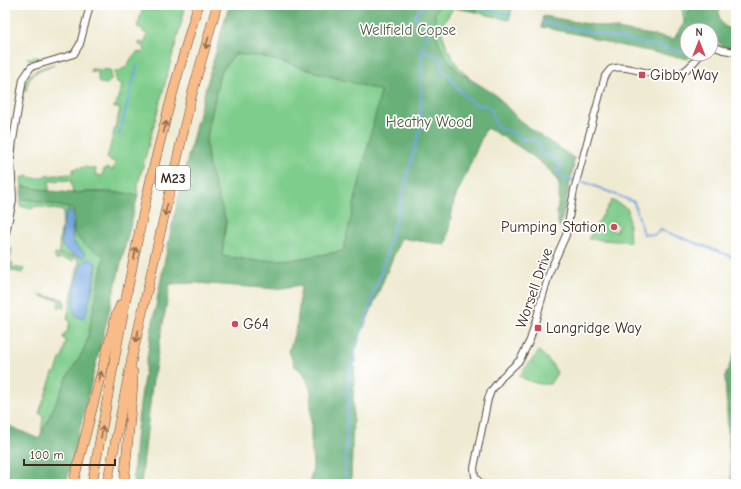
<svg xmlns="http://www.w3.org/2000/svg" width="741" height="489" viewBox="0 0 741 489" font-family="'Comic Neue',sans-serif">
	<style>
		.green { fill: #7fcd8c; stroke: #5d7c55; fill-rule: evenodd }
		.forest { fill: #67b078; stroke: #516d4b; fill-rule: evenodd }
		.water { fill: #73a6df; stroke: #57687e }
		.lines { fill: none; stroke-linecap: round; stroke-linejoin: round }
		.stream { stroke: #73a6df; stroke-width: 2 }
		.minor-casing { stroke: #564739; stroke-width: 8 }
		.highway-casing { stroke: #564739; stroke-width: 10 }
		.minor { stroke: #fff; stroke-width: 6 }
		.highway { stroke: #f9bc89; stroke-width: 9 }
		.oneway { stroke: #906c4e }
		.poi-dot { fill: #d1495b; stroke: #fff; stroke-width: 1.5 }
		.labels { text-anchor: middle; stroke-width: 3.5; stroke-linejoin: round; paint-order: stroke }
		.shield { fill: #fff; stroke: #766a62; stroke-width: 1 }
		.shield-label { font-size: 14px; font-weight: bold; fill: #3b2a1e }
		.park-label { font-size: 15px; fill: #4f5b3f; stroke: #fff }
		.poi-label { font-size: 15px; fill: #3b2a1e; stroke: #fff; text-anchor: start }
		.street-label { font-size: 15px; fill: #3b2a1e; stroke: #fff }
	</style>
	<rect width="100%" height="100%" fill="#fff"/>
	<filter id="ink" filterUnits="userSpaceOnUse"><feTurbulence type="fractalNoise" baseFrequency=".025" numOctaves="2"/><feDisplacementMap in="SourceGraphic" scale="8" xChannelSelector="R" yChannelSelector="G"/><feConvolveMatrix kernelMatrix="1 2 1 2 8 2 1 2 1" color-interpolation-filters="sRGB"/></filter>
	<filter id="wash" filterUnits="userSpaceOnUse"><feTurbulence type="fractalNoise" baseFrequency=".012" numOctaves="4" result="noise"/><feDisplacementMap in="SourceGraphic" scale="16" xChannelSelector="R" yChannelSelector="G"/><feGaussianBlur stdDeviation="0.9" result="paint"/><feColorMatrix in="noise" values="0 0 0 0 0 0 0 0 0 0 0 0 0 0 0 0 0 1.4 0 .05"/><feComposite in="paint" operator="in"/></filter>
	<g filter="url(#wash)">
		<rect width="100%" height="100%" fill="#efead2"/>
		<g class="green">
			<path d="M 144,5 L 186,5 L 137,188 L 138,195 C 117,192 93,190 73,193 L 71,180 L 49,181 L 49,191 L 22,186 L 21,178 L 28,176 C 33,179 40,179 44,176 L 72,174 L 73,169 L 85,167 L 96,169 L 95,174 L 102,176 L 104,169 L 107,168 L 113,170 L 115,162 L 109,160 L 107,158 L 120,109 L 113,107 L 116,105 L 120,90 L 121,89 L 122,85 L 116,81 L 115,72 C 133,67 126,59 138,52 L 143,53 L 145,47 L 139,45 L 139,42 L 145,43 L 147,33 L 143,32 L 143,29 L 137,27 Z"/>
			<polygon points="475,5 504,5 512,7 509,20 476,12 477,10"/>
			<polygon points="682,5 692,5 684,23"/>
			<path d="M 441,6 L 454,7 L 440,28 C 447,47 453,65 469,77 C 465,75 459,73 456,69 C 445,58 421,18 441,6 Z"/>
			<polygon points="235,54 264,57 382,91 343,251 297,259 257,261 222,256 226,221 209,167 206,142 220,73"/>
			<polygon points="34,57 42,58 41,61 32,63 27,58"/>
			<path d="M 54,64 L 55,65 C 38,70 29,72 26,91 L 23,90 C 26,73 38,68 54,64 Z"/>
			<polygon points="91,69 111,70 111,80 107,84 99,83 98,80 98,72 90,71"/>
			<path d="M 21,199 L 28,199 L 73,209 L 75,218 L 100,253 L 104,256 L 104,260 L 87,341 L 82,353 L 68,376 L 41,436 L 43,416 L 39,413 L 53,373 L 56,372 L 60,359 L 62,358 L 66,341 L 63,338 L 65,333 L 67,332 L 70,322 L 67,319 L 79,260 L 76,259 L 76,257 L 59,254 L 60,246 L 59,243 L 64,211 L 36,206 L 31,209 L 20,206 ZM 73,225 L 73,237 L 75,245 L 85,254 L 84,257 L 61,236 ZM 96,264 L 96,272 L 86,314 L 74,311 L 75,293 L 81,265 Z"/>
			<path d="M 612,200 L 628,209 L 630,242 L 588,239 ZM 612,222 L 619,225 L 616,232 L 609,229 Z"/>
			<polygon points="9,248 12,249 10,260 5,260 5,252"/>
			<polygon points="55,254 74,257 73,261 59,258 58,260 55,259"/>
			<polygon points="9,261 13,263 12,267 24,269 23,273 7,270"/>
			<polygon points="41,295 63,299 65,302 64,308 58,307 59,300 40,296"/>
			<path d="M 539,351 C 546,357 553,364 557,373 L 550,384 C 538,385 530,382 519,376 Z"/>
		</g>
		<g class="forest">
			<path d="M 229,5 L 475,5 L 477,10 L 476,12 L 444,6 L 439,7 L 435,13 L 435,32 L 442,50 L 457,71 L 496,95 L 518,119 L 529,128 L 574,158 L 573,169 L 560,228 C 553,213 561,200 559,185 C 556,167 502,135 486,128 L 454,201 L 446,245 L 401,238 L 355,349 L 351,484 L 309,484 L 313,468 L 311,437 L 311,391 L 304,374 L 294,365 L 289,351 L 297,325 L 301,285 L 276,289 L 196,283 L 170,284 L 152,386 L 141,484 L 133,484 C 135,432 143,380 152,328 C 162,271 174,213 188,157 C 200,106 215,55 229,5 ZM 235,54 L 264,57 L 381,91 L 343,251 L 297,259 L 257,261 L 222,256 L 226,221 L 209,167 L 206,142 L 220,73 Z"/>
			<path d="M 692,5 L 720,5 C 717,20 721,27 736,31 L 736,49 C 723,49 721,43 711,38 L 711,30 L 687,30 L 687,54 L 693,54 L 688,59 L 608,43 L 586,36 L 541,27 L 543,16 L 674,39 L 684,23 Z"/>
			<path d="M 22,186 L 49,191 L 73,193 L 90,192 L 125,193 L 138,195 L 66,484 L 5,484 L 5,424 L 39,439 L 68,376 L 82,353 L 87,341 L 104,256 C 94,249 75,243 74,229 C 74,222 76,216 73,209 L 28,199 L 21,199 Z"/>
			<polygon points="736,349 736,484 731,484 725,376"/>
		</g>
		<g class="water">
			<path d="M 68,210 L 71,211 C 75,221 70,233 74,243 C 76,247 82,250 86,254 L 84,257 C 79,258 64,251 62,245 C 59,239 64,216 68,210 Z"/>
			<path d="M 90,259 C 93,260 94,259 95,263 C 98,271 88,303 86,314 L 83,318 C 78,318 75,316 74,311 C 72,303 78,270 82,263 C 84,260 87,260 90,259 Z"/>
		</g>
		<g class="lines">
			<g class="stream">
				<polyline points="465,5 511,15"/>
				<polyline points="542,22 685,52"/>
				<polyline points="423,51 437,56 441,61 443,71 451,77 455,86 474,104 478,105 485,105 490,108 495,123 500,129 516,133 522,140 530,138 535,139 538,143 539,152 548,155 561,166 557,173 558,175 568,179 587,183 634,202 644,234 654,235 661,230 733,257 736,256"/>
				<polyline points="119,135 137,66"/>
				<polyline points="733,257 736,263"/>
				<path d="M 345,484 L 348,374 L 384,262 L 420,129 L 422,48 C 423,44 425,42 427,38 C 431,28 421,21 415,16 L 423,5"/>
			</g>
		</g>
	</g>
	<g filter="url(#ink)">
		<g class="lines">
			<g class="minor-casing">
				<g id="minor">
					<polyline points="711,45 723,50 736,52"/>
					<polyline points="5,238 13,200 11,159 13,140 23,79 31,67 74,54 80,44 90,5"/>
					<path d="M 481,484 L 475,477 L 474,468 L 488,399 L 491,391 L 502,377 L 520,360 L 530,340 L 550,271 L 566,235 L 574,190 L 605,76 C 607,74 609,70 611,69 C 626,62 659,82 681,73 C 689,69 696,60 701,54"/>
				</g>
			</g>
			<g class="highway-casing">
				<g id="highway">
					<polyline points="73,484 116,315 121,304"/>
					<path d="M 92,484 C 108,396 123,307 142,219 C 157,147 177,75 198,5"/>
					<polyline points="107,484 133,353 191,98 217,5"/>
					<polyline points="124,484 133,385 133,372"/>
				</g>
			</g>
			<use href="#minor" class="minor"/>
			<use href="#highway" class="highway"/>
		</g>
		<defs><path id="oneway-shaft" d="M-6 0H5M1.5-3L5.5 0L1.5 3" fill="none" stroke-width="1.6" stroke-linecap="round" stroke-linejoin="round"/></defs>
		<g class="oneway">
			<use href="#oneway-shaft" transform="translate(207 43) rotate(105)"/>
			<use href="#oneway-shaft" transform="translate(165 127) rotate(-76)"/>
			<use href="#oneway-shaft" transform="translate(166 210) rotate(103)"/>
			<use href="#oneway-shaft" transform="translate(135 253) rotate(-79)"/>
			<use href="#oneway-shaft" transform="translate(137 336) rotate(103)"/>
			<use href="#oneway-shaft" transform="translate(100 377) rotate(-76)"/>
			<use href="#oneway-shaft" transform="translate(102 432) rotate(-80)"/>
		</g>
	</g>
	<g class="poi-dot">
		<rect x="638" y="71" width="8" height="8" rx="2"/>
		<circle cx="614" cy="227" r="4"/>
		<circle cx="235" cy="324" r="4"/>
		<rect x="534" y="324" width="8" height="8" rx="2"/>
	</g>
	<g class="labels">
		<rect class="shield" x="156" y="166" width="34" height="24" rx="3"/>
		<g class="shield-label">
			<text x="173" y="183">M23</text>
		</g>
		<g class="park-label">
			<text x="408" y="35">Wellfield Copse</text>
			<text x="429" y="127">Heathy Wood</text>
		</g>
		<g class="poi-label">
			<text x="650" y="80">Gibby Way</text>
			<text x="606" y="232" text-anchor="end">Pumping Station</text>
			<text x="243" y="329">G64</text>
			<text x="546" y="333">Langridge Way</text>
		</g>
		<g class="street-label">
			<text transform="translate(534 288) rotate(-71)" y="5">Worsell Drive</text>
		</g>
	</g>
	<rect width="741" height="489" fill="none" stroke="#fff" stroke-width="20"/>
	<g transform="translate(699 42)"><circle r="19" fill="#ffffff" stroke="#b1aaa5"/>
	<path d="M0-3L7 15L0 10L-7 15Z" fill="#d1495b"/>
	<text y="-6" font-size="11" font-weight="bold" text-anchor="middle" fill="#3b2a1e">N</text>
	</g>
	<path d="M24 459v6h91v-6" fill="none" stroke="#3b2a1e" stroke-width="2"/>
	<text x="30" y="459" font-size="12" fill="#3b2a1e" stroke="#ffffff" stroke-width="3" paint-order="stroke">100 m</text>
</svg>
